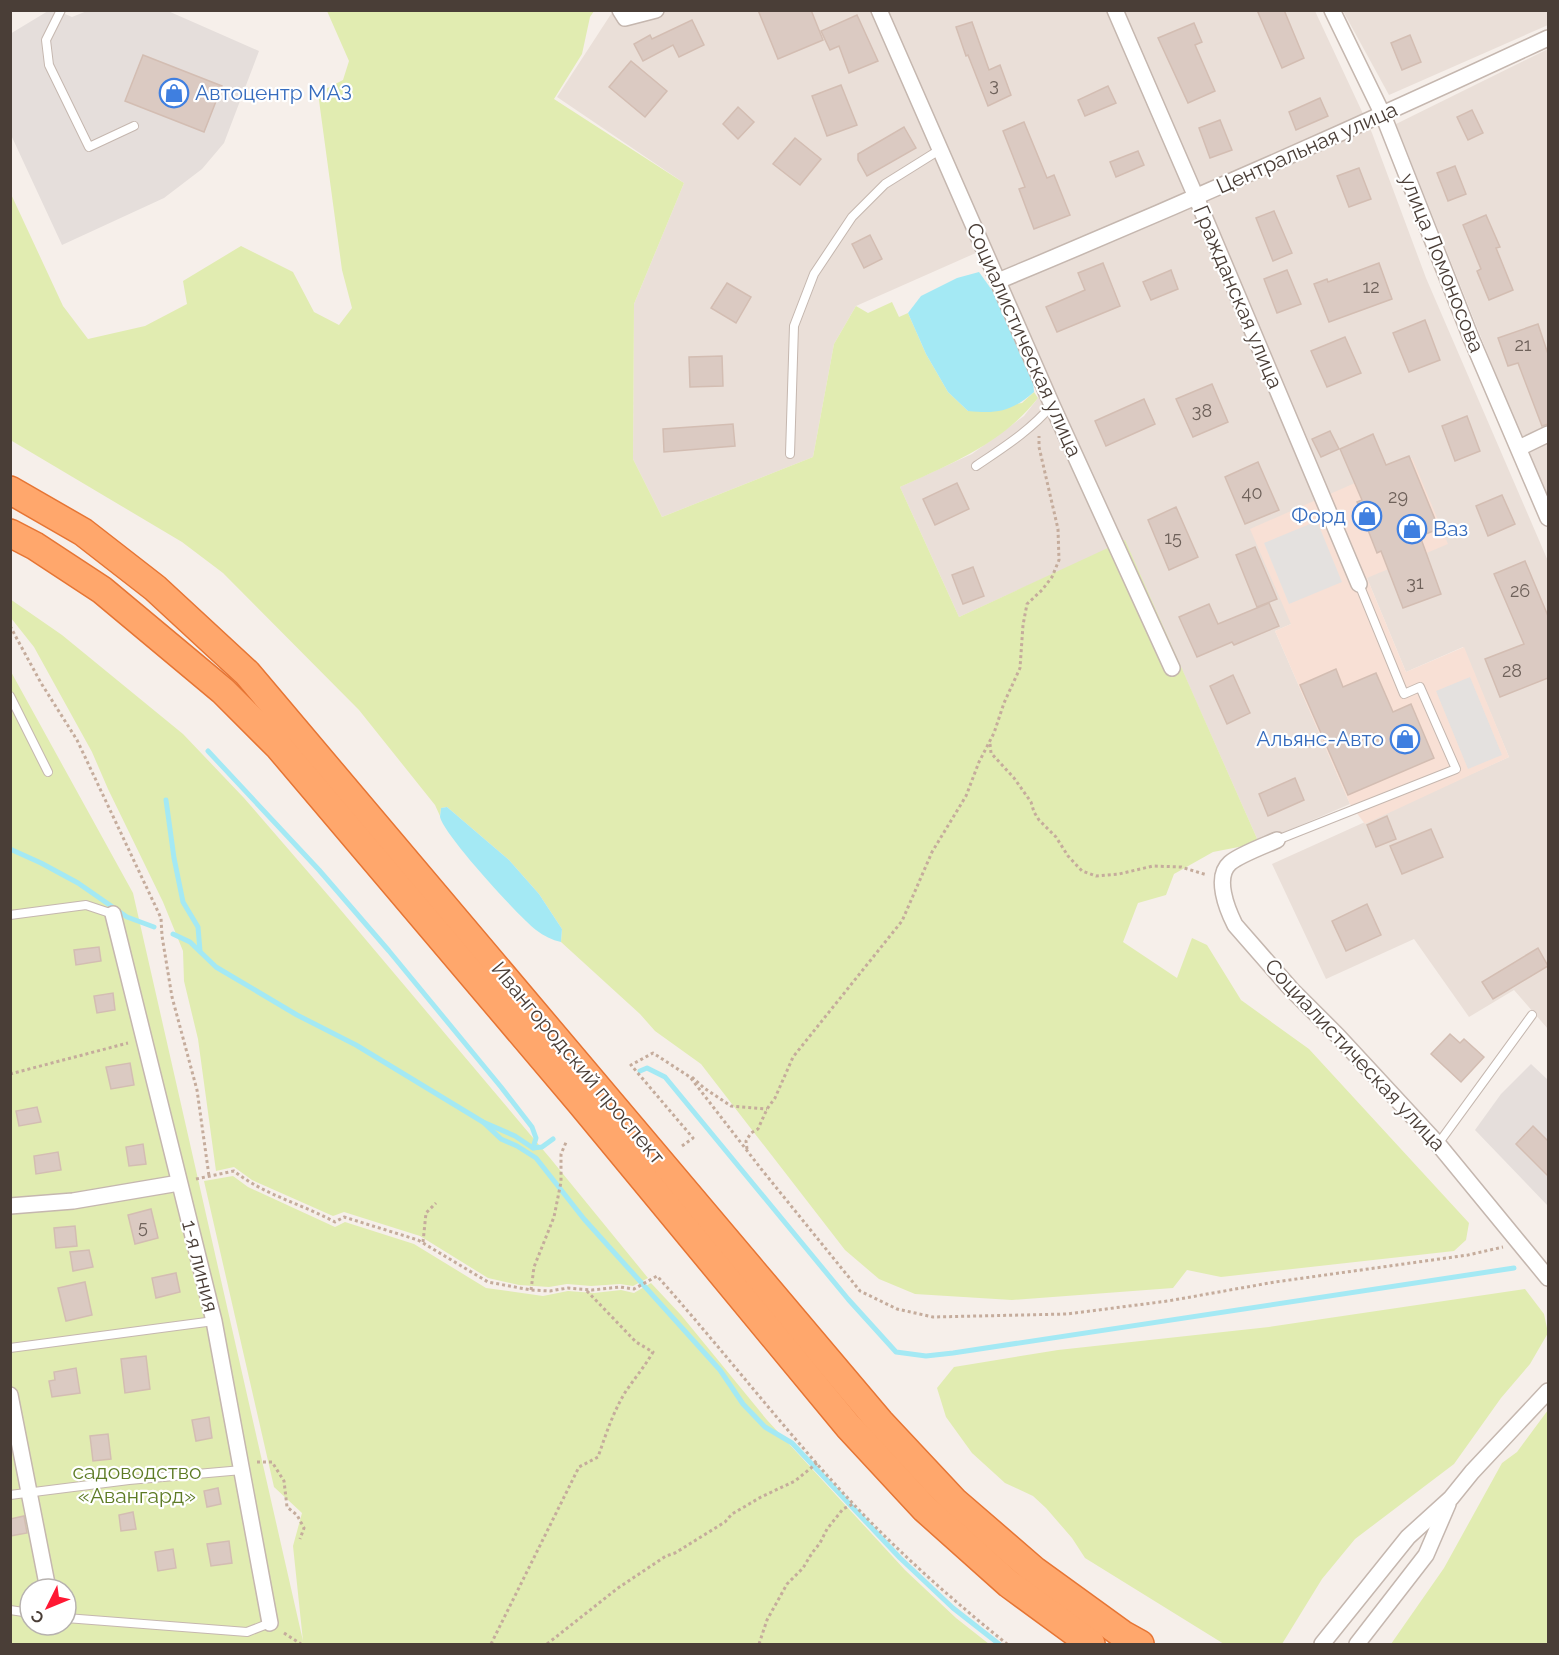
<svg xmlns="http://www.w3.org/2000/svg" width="1559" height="1655" viewBox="0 0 1559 1655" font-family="Raleway,sans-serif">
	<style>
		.residential { fill: #eadfd8 }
		.commercial { fill: #f8e0d5 }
		.industrial { fill: #e5dedb }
		.green { fill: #e1ecb1; fill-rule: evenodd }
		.parking { fill: #e4e1df }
		.water { fill: #a4e9f4 }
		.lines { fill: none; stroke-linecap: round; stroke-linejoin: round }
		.stream { stroke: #a4e9f4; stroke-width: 5 }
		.building { fill: #dbcac2; stroke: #d3bdb2; stroke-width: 1.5 }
		.lane-casing { stroke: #c5b7af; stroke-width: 10 }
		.street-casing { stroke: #c5b7af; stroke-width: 18 }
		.highway-casing { stroke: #e67534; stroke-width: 30 }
		.path { stroke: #c5ac9c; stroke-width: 3; stroke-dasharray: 3 3; stroke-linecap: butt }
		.lane { stroke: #fff; stroke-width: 8 }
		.street { stroke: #fff; stroke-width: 15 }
		.highway { stroke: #ffa76c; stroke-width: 27 }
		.labels { text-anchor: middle; stroke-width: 4.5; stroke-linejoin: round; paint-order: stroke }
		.number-label { font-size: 18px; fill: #6e615a }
		.shop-label { font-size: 21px; fill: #366cbe; stroke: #fff; text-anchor: start }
		.street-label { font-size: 21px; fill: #4a3e37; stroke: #fff }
		.park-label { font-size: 21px; fill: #5d7b25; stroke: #fff }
	</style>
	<rect width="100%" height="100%" fill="#f6efea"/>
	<g class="residential">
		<polygon points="613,11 1315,11 1372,133 1426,278 1548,561 1548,1029 1514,990 1469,1017 1414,939 1326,979 1272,864 1509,757 1463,647 1406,672 1367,578 1412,459 1291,624 1275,631 1350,804 1259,843 1125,541 959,617 900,487 972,454 1024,416 1038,398 1036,381 978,252 856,306 834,344 813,457 662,517 633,459 634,304 684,183 557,97"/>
		<polygon points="1343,11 1548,11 1548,25 1389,95"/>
		<polygon points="1548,49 1548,499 1506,400 1396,124"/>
	</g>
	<polygon class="commercial" points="1412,458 1448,544 1367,578 1406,672 1464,647 1509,757 1365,824 1350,804 1275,631 1291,624 1250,529"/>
	<g class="industrial">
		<polygon points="48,11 58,11 72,17 87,11 168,11 259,51 224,143 202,169 164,198 62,245 11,135 10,34"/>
		<polygon points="1531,1064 1548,1080 1548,1206 1475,1130 1501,1094"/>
	</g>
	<g class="green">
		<path d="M 327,11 L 594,11 L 590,17 L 582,54 L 554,99 L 684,183 L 634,304 L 633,459 L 662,517 L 813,457 L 834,344 L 856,306 L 868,313 L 892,302 L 899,317 L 908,313 L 926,354 L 948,392 L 968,411 L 1022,403 L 1034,392 L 1038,398 C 1003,443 951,464 900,487 L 959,617 L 1125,540 L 1259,843 L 1213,852 L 1174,874 L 1166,895 L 1138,903 L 1123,942 L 1177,978 L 1192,938 L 1207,945 L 1241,1000 L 1309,1049 L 1469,1223 L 1466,1240 L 1454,1251 L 1221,1277 L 1187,1270 L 1173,1288 L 1012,1300 L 915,1294 L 879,1279 L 845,1250 L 701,1064 L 655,1031 L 640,1014 L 561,942 L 562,929 L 539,894 L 509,860 L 447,807 L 441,808 L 440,816 L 435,805 L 359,710 L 223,573 L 182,542 L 12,441 L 10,438 L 10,192 L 63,306 L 88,339 L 145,326 L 187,304 L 183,281 L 241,246 L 293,272 L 314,312 L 339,325 L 352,308 L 342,270 L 318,93 L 343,80 L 349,61 Z"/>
		<polygon points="10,599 62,635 183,734 244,798 334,902 550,1158 648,1278 633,1286 620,1284 591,1286 567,1284 549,1287 519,1285 488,1278 420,1236 344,1212 333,1216 252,1180 234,1167 216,1171 198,1039 184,981 183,951 163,902 108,789 92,752 34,647 11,618"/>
		<path d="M 10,670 L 133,893 L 303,1641 L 293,1546 L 302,1513 L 274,1487 L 204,1181 L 233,1176 L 248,1187 L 335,1227 L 345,1222 L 414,1244 L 486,1288 L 543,1296 L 568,1291 L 594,1293 L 621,1290 L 634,1293 L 651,1283 L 681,1315 L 767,1420 L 905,1570 L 956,1618 L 989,1644 L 11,1644 ZM 30,1589 L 66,1589 L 66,1625 L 30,1625 Z"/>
		<polygon points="1525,1289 1544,1314 1548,1333 1530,1364 1501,1398 1454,1464 1355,1539 1322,1579 1282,1644 1224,1644 1085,1558 1072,1538 1046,1508 1033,1496 1005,1483 972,1453 946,1417 937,1388 954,1367 1058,1350 1269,1327"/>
		<polygon points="1548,1410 1548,1644 1391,1644 1444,1568 1502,1463 1517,1452"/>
	</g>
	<g class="parking">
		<polygon points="1317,521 1342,582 1289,604 1264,543"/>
		<polygon points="1470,677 1502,755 1468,769 1436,691"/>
	</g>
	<g class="water">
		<path d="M 979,272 L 994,293 L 1033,381 L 1034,392 C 1011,412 997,414 968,411 L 948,392 L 926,354 L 908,313 L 921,296 L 957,278 Z"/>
		<path d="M 447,807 L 509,860 L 539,894 L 562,929 L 561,942 C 552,940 544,936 536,930 C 519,917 444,835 440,817 C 440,815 441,810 441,808 Z"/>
	</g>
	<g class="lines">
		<g class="stream">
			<polyline points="208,751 319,870 389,951 501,1087 532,1127 536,1138 533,1148"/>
			<polyline points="166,800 174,858 183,902 198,927 200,951"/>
			<polyline points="10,849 41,863 78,883 127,917 154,927"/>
			<polyline points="173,934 190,942 216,967 297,1015 356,1045 483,1122 515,1136 533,1148 542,1147 553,1139"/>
			<polyline points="640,1071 647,1068 665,1077 848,1299 896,1352 926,1356 953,1353 1514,1268"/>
			<polyline points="483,1122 501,1139 517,1146 536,1158 584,1219 720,1370 743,1404 765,1427 792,1443 900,1558 953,1608 999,1644"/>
		</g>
	</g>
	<g class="building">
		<polygon points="758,10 811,10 823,40 778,59"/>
		<polygon points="1257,10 1284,10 1304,58 1282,68"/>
		<polygon points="857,15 878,61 849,73 839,46 830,50 821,31"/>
		<polygon points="692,20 704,45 679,57 673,45 643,61 634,44 650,35 652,39"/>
		<polygon points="972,22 989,70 1000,65 1011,95 988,106 968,55 966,56 956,27"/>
		<polygon points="1194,23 1202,42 1195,45 1215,91 1188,103 1158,38"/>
		<polygon points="1410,35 1421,62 1402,70 1391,43"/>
		<polygon points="143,55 222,86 204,132 125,101"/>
		<polygon points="631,61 667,91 645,117 609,87"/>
		<polygon points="841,85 857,125 827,136 812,96"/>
		<polygon points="1108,86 1116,103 1085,116 1078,100"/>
		<polygon points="1320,98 1328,116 1296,130 1289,112"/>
		<polygon points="738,107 754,122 738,139 723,124"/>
		<polygon points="1472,110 1483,133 1468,140 1457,117"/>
		<polygon points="1220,120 1232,150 1210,158 1199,128"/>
		<polygon points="1024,122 1047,178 1054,175 1070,215 1034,229 1019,189 1025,187 1003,131"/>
		<polygon points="904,127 916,148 867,176 858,160 858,154"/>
		<polygon points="795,138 821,159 800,185 773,164"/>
		<polygon points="1138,151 1144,165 1116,177 1110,162"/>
		<polygon points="1455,166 1466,194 1448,201 1437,173"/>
		<polygon points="1359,168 1371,199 1349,207 1337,176"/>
		<polygon points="1274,211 1292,253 1273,261 1256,218"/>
		<polygon points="1486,215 1500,247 1496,248 1513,290 1489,300 1477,271 1481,269 1463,225"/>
		<polygon points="870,235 882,259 864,268 852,244"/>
		<polygon points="1103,263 1120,306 1057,332 1046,307 1085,290 1078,273"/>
		<polygon points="1379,263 1392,299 1329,322 1314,284 1327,279 1328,282"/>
		<polygon points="1171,270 1178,289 1151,300 1143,282"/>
		<polygon points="1287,270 1301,304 1277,313 1264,279"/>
		<polygon points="727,283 751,297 736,323 711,308"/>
		<polygon points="1425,320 1440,360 1409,372 1393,333"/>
		<polygon points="1538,324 1548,354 1548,424 1542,426 1518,363 1508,366 1498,338"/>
		<polygon points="1345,337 1361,373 1327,387 1311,351"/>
		<polygon points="722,356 723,386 690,387 689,357"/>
		<polygon points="1212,384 1228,422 1193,437 1176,399"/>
		<polygon points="1144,399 1155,424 1106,446 1095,421"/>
		<polygon points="1467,416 1480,451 1455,461 1442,426"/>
		<polygon points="733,424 735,446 664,452 663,429"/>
		<polygon points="1330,431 1339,449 1321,457 1312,439"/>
		<polygon points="1373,434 1386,465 1409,456 1439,529 1420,536 1441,594 1403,608 1381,551 1377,553 1357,502 1362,500 1340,449"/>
		<polygon points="1258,462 1279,510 1245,524 1225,477"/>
		<polygon points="957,483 969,509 935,525 923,499"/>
		<polygon points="1502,495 1515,524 1488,536 1476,506"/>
		<polygon points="1176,507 1198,557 1169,570 1148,520"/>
		<polygon points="1255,547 1277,599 1257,607 1236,555"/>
		<polygon points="1525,561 1548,616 1548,678 1500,697 1485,659 1524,644 1494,574"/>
		<polygon points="973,567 984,596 963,604 952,575"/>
		<polygon points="1269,603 1279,626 1234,645 1232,642 1197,657 1179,617 1209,604 1218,624"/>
		<polygon points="1336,669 1343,687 1376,673 1393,712 1411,704 1434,758 1348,795 1300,685"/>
		<polygon points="1233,675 1250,713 1227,724 1210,686"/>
		<polygon points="1295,778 1304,800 1268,816 1259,794"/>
		<polygon points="1387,816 1396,839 1376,847 1367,825"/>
		<polygon points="1431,829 1443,857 1402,874 1390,846"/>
		<polygon points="1367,904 1381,935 1346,951 1332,921"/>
		<polygon points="99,947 101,961 76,965 74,950"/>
		<polygon points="1538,948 1548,966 1493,999 1482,982"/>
		<polygon points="113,993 115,1010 97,1013 94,996"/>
		<polygon points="1450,1034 1460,1043 1464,1039 1484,1057 1461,1082 1431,1054"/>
		<polygon points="130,1063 134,1085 111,1089 106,1067"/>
		<polygon points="37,1107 41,1122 19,1126 16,1111"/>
		<polygon points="1533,1126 1548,1141 1548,1176 1516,1144"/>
		<polygon points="143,1144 146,1164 129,1166 126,1147"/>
		<polygon points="58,1152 61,1170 36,1174 34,1156"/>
		<polygon points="151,1209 158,1238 135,1244 128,1215"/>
		<polygon points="75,1226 77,1246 56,1248 54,1228"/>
		<polygon points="89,1250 93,1267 73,1271 70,1252"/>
		<polygon points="176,1273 180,1292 156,1298 152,1278"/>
		<polygon points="85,1282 92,1315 66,1321 58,1288"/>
		<polygon points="146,1356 150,1389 125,1393 121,1359"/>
		<polygon points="76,1368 80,1393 52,1397 49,1381 55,1380 54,1372"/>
		<polygon points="209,1417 212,1438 196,1441 192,1420"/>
		<polygon points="108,1434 111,1459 93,1461 90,1436"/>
		<polygon points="218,1488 221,1504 207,1507 204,1491"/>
		<polygon points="133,1512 136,1529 121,1531 119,1515"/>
		<polygon points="24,1516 27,1533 10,1536 10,1519"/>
		<polygon points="229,1541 232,1563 211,1566 207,1544"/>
		<polygon points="173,1549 176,1568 158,1571 155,1552"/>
	</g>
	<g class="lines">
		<g class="lane-casing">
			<g id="lane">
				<polyline points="61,10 46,40 49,65 89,147 134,126"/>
				<polyline points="790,454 794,326 814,274 852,217 885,184 941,149"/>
				<path d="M 976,466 C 1004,447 1031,430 1052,405"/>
				<polyline points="10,696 48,772"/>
				<polyline points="1277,840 1456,769 1420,687 1404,694 1359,584"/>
				<polyline points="10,915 86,905 113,914"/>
				<polyline points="1438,1144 1532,1015"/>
				<polyline points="10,1348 214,1321"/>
				<polyline points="10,1495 129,1480 242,1470"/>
				<polyline points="10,1610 30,1613"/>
				<polyline points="66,1618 247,1632 270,1623"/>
			</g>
		</g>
		<g class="street-casing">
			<g id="street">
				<polyline points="620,10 625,18 656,10"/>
				<polyline points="879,10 1052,405 1172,668"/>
				<polyline points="1115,10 1196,197 1359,584"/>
				<polyline points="1332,10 1383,115 1471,338 1548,518"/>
				<path d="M 998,281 C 1183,204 1366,123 1548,38"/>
				<polyline points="1519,448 1548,434"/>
				<path d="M 1277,840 C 1266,845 1239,855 1230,863 C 1214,877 1227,909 1235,925 L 1291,989 L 1338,1036 L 1438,1144 L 1548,1278"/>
				<polyline points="113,914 214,1321 270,1623"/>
				<polyline points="10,1206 73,1201 179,1183"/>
				<polyline points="10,1395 48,1589"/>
				<polyline points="1322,1644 1408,1537 1451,1498 1472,1472 1548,1391"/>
				<polyline points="1357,1644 1426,1555 1448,1504"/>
			</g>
		</g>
		<g class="highway-casing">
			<g id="highway">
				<polyline points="10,490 83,532 155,588 247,673 880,1422 954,1501 1035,1571 1122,1634 1140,1644"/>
				<polyline points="10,533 35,546 102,590 223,691 279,747 580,1102 848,1426 925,1509 1009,1584 1091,1644"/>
			</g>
		</g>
		<g class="path">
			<polyline points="10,626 41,683 77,740 161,918 162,936 172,997 197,1090 209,1176"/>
			<polyline points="990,744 991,753 1014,778 1031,802 1034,812 1039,820 1056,837 1068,856 1082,871 1096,876 1119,874 1153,866 1181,867 1207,875"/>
			<polyline points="10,1074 128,1043"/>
			<polyline points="692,1077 704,1088 731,1106 767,1109"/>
			<polyline points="682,1146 693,1138 631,1065 653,1053 690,1077 762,1170 860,1291 897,1309 933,1317 1067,1314 1168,1301 1275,1282 1468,1255 1503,1247"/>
			<polyline points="747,1149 746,1141 751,1133 758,1129 767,1109 775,1098 793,1057 902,921 932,852 966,796 979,762 994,733 1004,703 1020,668 1023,625 1027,604 1042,590 1052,577 1059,560 1058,529 1039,447 1039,436"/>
			<path d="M 196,1179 L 234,1171 C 264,1195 302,1204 335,1222 L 344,1217 L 418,1240 L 488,1282 L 531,1290 L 550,1291 L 568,1288 L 592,1290 L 620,1287 L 634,1289 L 657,1276 C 725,1352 788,1435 859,1510 C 905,1558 955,1602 1007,1644"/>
			<polyline points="423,1242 426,1213 436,1203"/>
			<polyline points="531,1290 534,1267 554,1217 561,1182 561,1154 567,1140"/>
			<polyline points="257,1462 272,1462 284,1481 287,1507 297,1515 304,1528 300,1539"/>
			<polyline points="284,1633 301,1644"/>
			<path d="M 491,1644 L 579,1467 L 598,1457 C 606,1434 613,1412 626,1391 C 635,1378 645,1366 653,1352 L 636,1342 L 586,1290"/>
			<polyline points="547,1644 618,1588 666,1556 675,1553 725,1522 732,1514 761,1497 795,1481 817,1463"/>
			<polyline points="759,1644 767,1620 787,1584 803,1568 812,1553 820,1543 827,1529 843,1509 853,1504"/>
		</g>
		<use href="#lane" class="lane"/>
		<use href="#street" class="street"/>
		<use href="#highway" class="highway"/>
	</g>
	<defs>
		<g id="shop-ring" transform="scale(1.5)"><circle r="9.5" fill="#fff" stroke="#3f7fe0" stroke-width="1.5"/><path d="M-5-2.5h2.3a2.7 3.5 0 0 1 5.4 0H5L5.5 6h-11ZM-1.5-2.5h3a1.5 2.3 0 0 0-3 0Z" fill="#3f7fe0"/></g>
	</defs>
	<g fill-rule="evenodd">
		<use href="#shop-ring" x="174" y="93"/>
		<use href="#shop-ring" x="1367" y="516"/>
		<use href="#shop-ring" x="1412" y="529"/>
		<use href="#shop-ring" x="1405" y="739"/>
	</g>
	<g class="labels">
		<g class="number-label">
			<text x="994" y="91">3</text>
			<text x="1371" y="293">12</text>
			<text x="1523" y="351">21</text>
			<text x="1202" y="417">38</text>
			<text x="1252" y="499">40</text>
			<text x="1398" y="503">29</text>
			<text x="1173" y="544">15</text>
			<text x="1415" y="589">31</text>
			<text x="1520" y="597">26</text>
			<text x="1512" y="677">28</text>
			<text x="143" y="1233">5</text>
		</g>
		<g class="shop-label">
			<text x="195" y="100">Автоцентр МАЗ</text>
			<text x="1346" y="523" text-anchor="end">Форд</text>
			<text x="1433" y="536">Ваз</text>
			<text x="1384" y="746" text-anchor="end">Альянс-Авто</text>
		</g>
		<g class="street-label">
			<text transform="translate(1307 148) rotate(-24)" y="7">Центральная улица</text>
			<text transform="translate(1442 263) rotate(68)" y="7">улица Ломоносова</text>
			<text transform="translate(1238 297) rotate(67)" y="7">Гражданская улица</text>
			<text transform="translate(1024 340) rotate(66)" y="7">Социалистическая улица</text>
			<text transform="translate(1355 1055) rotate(47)" y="7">Социалистическая улица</text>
			<text transform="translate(578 1063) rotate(50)" y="7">Ивангородский проспект</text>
			<text transform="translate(200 1266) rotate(76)" y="7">1-я линия</text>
		</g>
		<g class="park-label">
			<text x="137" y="1479">садоводство<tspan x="137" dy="24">«Авангард»</tspan></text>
		</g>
	</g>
	<rect width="1559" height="1655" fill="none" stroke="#4a3e37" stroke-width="24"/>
	<g transform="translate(48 1607) rotate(227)"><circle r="28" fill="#ffffff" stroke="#b7b2af" stroke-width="1.5"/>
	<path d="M0-4.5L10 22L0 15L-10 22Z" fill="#ff1833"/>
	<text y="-9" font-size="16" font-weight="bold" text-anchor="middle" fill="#4a3e37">С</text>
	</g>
</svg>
